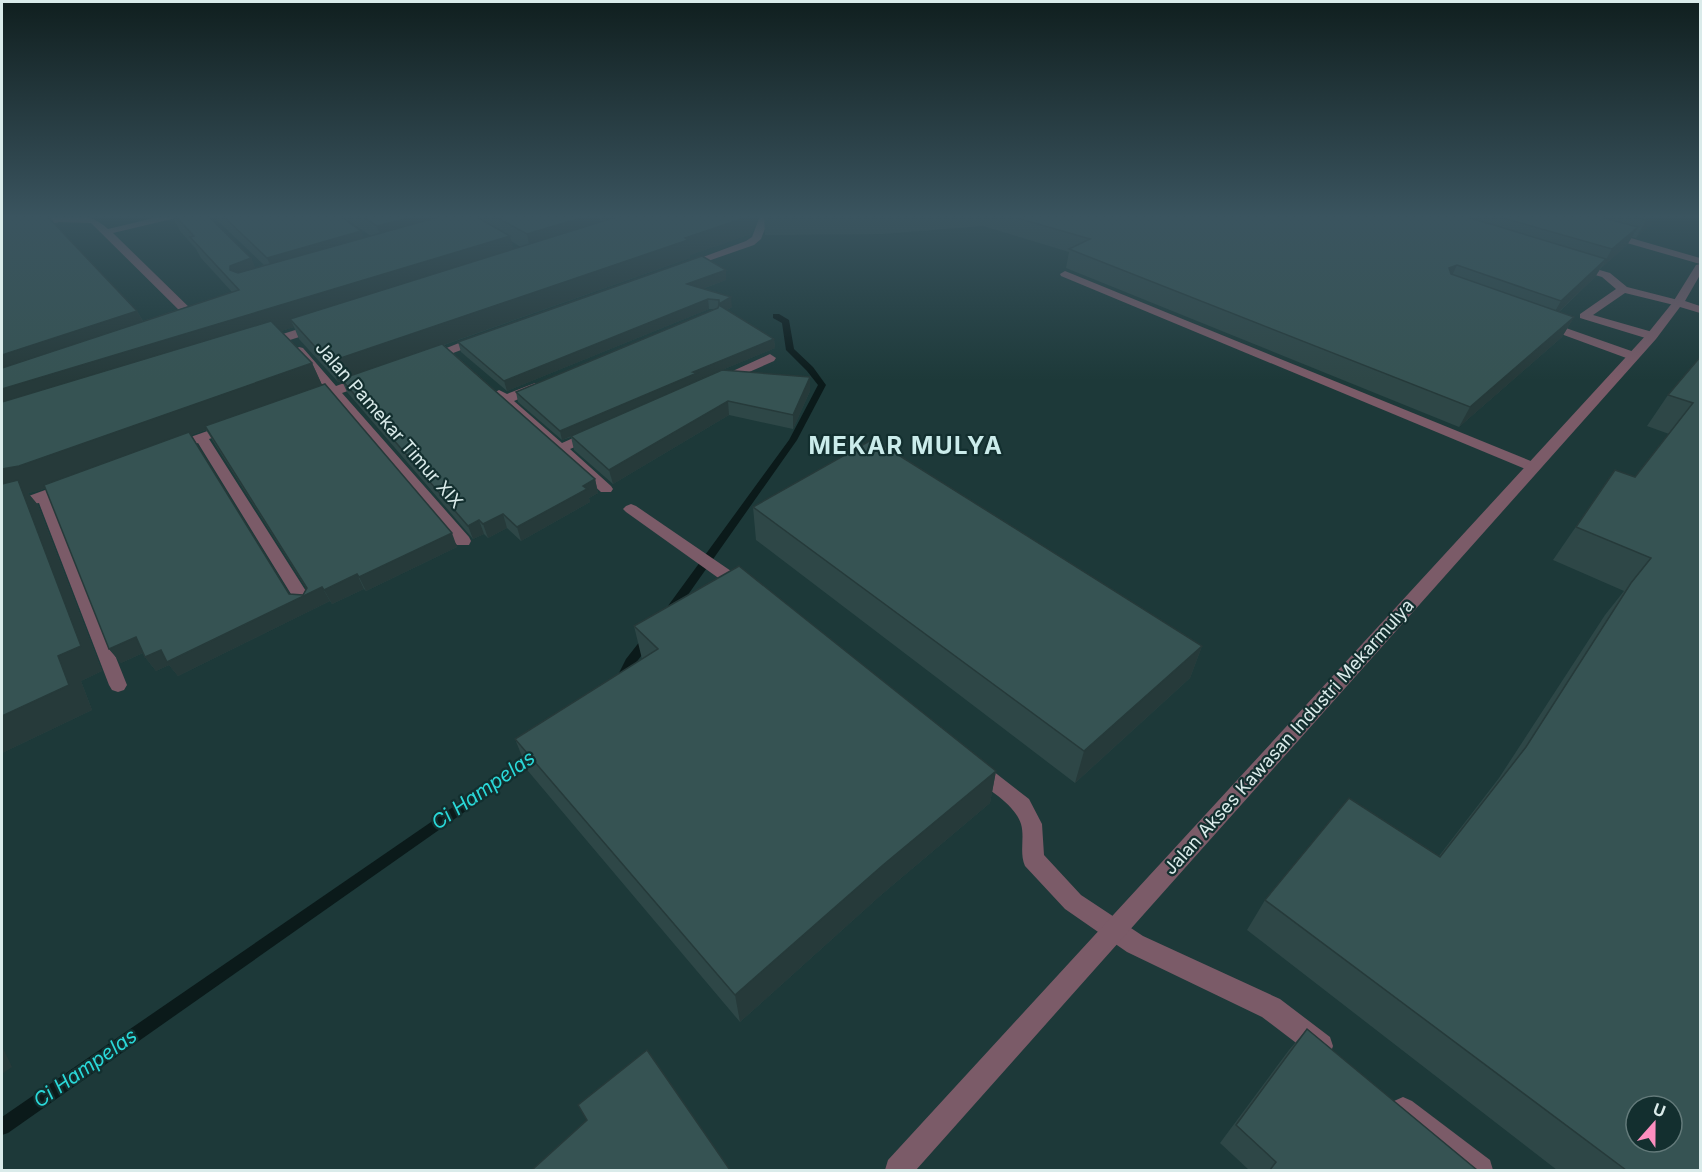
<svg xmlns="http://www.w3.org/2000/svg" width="1702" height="1172" viewBox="0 0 1702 1172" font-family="Inter,sans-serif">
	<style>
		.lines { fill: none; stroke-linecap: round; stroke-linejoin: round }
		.stream { fill: #0b1a1a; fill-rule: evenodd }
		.service { fill: #7b5b68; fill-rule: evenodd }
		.minor { fill: #7b5b68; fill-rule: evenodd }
		.wall { fill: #2e4747; fill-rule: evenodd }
		.shaded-wall { fill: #263a3a }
		.building { fill: #365353; stroke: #263a3a; stroke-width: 1.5; fill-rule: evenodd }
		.labels { text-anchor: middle; stroke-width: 4.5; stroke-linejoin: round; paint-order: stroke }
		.street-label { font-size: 18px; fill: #daebea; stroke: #132f2f }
		.water-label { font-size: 20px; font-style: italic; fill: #2ad8d8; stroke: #132f2f }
		.district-label { font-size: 24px; font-weight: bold; letter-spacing: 1.5px; fill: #cbeceb; stroke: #132f2f }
	</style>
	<rect width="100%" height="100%" fill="#1d3939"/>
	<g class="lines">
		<g class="stream">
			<polygon points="773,314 779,314 789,320 794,349 813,367 826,385 797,440 673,616 665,616 664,613 665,610 789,440 818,385 807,371 786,350 782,323 773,318"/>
			<polygon points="648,635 652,636 654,639 652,642 635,664 625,684 617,684 615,681 626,659 644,636"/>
			<polygon points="536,750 540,751 542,755 540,759 8,1133 2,1135 2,1117"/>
		</g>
		<g class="service">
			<path d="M 59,216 C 79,215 93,215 108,229 L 162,216 L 178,216 L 176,218 L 113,233 L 195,313 L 197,315 L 192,327 L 184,327 L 182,325 L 185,316 L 91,223 L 59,222 L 2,236 L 2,230 Z"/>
			<polygon points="1610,232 1700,258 1700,264 1606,237 1605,235"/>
			<polygon points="1579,264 1610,273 1627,287 1682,301 1684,303 1678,306 1625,293 1593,315 1656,333 1658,336 1652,340 1580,318 1580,314 1616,289 1602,277 1575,269 1575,265"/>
			<polygon points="1065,271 1538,464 1540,467 1533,471 1528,470 1061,276 1060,274"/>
			<polygon points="1546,321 1637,353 1639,356 1637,359 1629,359 1542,327 1540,325"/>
			<polygon points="631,504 636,506 750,584 752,588 750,592 738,592 626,512 623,509 626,506"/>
			<path d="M 977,762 L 984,764 L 1029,799 L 1042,824 L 1044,855 L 1081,895 L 1143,936 L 1280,999 L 1330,1037 L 1333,1046 L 1330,1055 L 1321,1058 L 1312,1055 L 1262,1017 L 1127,952 L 1065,909 L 1025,866 C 1019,852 1025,838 1021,824 C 1015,804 986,788 970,776 L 967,770 L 970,764 Z"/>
			<polygon points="1403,1097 1412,1101 1490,1160 1493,1170 1459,1170 1394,1119 1390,1110 1394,1101"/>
		</g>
		<g class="minor">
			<polygon points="760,216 770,216 761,239 754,245 688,268 684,269 679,266 746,241 752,237"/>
			<polygon points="1700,264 1700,275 1685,301 1700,306 1700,313 1680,307 1656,339 916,1170 885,1170 888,1160 1648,333 1673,302 1696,265"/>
			<polygon points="317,323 323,327 321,330 265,348 259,344 261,341"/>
			<polygon points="479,335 483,336 483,342 434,360 430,361 424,357"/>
			<polygon points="299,347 303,348 336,386 361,377 371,377 372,380 371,383 342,393 469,537 471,541 469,545 457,545 331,396 311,403 306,402 304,399 325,390 293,351"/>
			<polygon points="770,354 776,358 774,361 724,383 714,383 713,380"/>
			<polygon points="535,383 541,387 540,390 514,401 562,443 589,431 599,431 601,434 599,437 570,449 611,486 613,489 611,492 601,492 492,394 499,390 507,394"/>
			<polygon points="230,423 237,427 235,430 209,439 311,599 313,603 311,607 299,607 198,443 173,452 166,448 168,445"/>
			<polygon points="67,482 72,484 74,487 72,490 52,498 127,685 124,690 118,692 112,690 109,685 39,503 2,509 2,499 26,497"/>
		</g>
	</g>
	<g class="wall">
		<path d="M 2,216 L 137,311 L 143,321 L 232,292 L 201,258 L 196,249 L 180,231 L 172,216 L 208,216 L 251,258 L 255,268 L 264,265 L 218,221 L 216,216 L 340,216 L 361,231 L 364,238 L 371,236 L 341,216 L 759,216 L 751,234 L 690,255 L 690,258 L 444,345 L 595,479 L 598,493 L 589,498 L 590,502 L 521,541 L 507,528 L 488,538 L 484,534 L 473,539 L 347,392 L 342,381 L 338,382 L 299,339 L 294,327 L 281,331 L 312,363 L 322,385 L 457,547 L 366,591 L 364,589 L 332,604 L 330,601 L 178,676 L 169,665 L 156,671 L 145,657 L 143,653 L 121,663 L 109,649 L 46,488 L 38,491 L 28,493 L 38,505 L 102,671 L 81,681 L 92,710 L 2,753 ZM 595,217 L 602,221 L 596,223 ZM 511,241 L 521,247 L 513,249 ZM 206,430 L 306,588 L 303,595 L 289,594 L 191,435 Z"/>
		<polygon points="764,216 1660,216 1636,238 1632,237 1627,245 1601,268 1595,277 1559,312 1574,317 1562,337 1459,427 1066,268 1069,252 983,226 883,234 765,235"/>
		<polygon points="726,270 726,280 702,289 732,307 727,310 774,339 775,348 722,370 810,391 793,429 729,415 613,484 574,450 571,437 562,440 518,402 516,392 716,309 709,309 507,391 461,352 458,342"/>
		<polygon points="1701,356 1701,1170 1557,1170 1247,930 1265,900 1439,856 1499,778 1605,615 1624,591 1553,560 1615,470 1635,477 1669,434 1647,426 1668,395"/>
		<polygon points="753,507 1202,646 1190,678 1075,783 756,540"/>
		<polygon points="634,626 996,771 990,803 881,895 740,1022 528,771 515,739 642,659"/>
		<polygon points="1307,1029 1477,1170 1249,1170 1220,1143 1289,1050"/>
	</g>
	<g class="shaded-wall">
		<polygon points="415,216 457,216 383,245 377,226"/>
		<polygon points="587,216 595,216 598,231 531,253 527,234"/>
		<polygon points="750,216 759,216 751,234 690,255 690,258 338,382 329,362"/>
		<polygon points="1651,216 1660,216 1636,238 1646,220"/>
		<polygon points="1638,227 1627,245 1601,268 1612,249"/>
		<polygon points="361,231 368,249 276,276 267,258"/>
		<polygon points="510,236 516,257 290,319 294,327 2,419 2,389"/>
		<polygon points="251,258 261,280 230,270 230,266"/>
		<polygon points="1606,259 1595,277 1550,320 1561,301"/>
		<polygon points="1457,265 1448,284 1449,268"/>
		<polygon points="726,270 726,280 688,294 687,284"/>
		<polygon points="731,297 732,307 720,314 719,304"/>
		<polygon points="708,299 709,309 507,391 504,381"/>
		<polygon points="137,311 150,334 2,385 2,355"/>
		<polygon points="1574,317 1562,337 1459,427 1470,407"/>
		<polygon points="774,339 775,348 698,380 698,382 562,440 560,431 693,372"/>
		<polygon points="312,363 323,387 38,491 28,493 38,505 102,671 81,681 92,710 2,753 2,469"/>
		<polygon points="810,377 810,391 793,429 793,415"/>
		<polygon points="728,401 729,415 613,484 609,470"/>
		<polygon points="595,479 598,493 589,498 590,502 521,541 517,527"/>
		<polygon points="503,514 507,528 488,538 483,524"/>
		<polygon points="479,520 484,534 473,539 468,526"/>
		<polygon points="452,533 457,547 366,591 359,577"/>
		<polygon points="357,574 364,589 332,604 324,590"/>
		<polygon points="322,587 330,601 178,676 169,665 156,671 145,657 161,650 170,661"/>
		<polygon points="136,637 147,651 121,663 109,649"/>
		<polygon points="1202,646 1190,678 1075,783 1084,751"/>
		<polygon points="996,771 990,803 881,895 740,1022 735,995 883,865"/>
		<polygon points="2,1046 12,1067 2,1074"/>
	</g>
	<g class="building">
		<polygon points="2,216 47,216 137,311 2,355"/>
		<polygon points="175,216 208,216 251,258 230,266 230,270 238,273 442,216 475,216 510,236 2,389 2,368 239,290 190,237 194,236"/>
		<polygon points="223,216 340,216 361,231 267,258"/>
		<polygon points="361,216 415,216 377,226"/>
		<polygon points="494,216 587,216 527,234"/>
		<polygon points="619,216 750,216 685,238 688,240 329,362 290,319"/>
		<polygon points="764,216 887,216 764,217"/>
		<polygon points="1010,216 1464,216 1606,259 1561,301 1457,265 1449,268 1451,274 1574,317 1470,407 1069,249 1090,239"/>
		<polygon points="1496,216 1597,216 1638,227 1612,249"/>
		<polygon points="1631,216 1651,216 1646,220"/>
		<polygon points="702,256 726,270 687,284 731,297 719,304 719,300 708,299 504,381 458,342"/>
		<polygon points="719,305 774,339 693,372 697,373 560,431 516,392 718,308"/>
		<polygon points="271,321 312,363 19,466 2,469 2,402"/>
		<polygon points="442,344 595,479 583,486 587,489 517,527 503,514 483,524 479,520 468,526 341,379"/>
		<path d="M 1701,356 L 1701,1170 L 1626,1170 L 1265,900 L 1349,798 L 1440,857 L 1526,747 L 1631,583 L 1651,558 L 1576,527 L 1615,470 L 1635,477 L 1693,403 L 1668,395 ZM 1636,1106 L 1672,1106 L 1672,1142 L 1636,1142 Z"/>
		<polygon points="722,370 810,377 793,415 728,401 609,470 571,436"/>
		<polygon points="325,384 452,533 359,577 357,574 324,590 322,587 167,662 161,650 145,657 136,637 109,649 44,485 189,432 289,594 303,595 307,588 205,426"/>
		<polygon points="873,439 1202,646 1084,751 753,507"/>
		<polygon points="18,480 81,646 58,656 69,685 2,716 2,484"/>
		<polygon points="739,566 996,771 883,865 735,995 515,739 658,649 634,626"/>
		<polygon points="1307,1029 1477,1170 1270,1170 1276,1162 1236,1125"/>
		<polygon points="647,1050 730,1170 532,1170 587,1120 578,1105"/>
	</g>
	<linearGradient id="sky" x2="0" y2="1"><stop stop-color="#101f1f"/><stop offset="0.57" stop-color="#3a545f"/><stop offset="1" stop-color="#3a545f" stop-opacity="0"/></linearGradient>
	<rect width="1702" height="380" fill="url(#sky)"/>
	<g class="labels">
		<g class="street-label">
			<text transform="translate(389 425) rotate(49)" y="6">Jalan Pamekar Timur XIX</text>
			<text transform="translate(1289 737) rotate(-48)" y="6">Jalan Akses Kawasan Industri Mekarmulya</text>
		</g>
		<g class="water-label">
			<text transform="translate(483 790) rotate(-35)" y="7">Ci Hampelas</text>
			<text transform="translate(85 1068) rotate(-35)" y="7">Ci Hampelas</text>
		</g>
		<g class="district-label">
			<text x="906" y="454">MEKAR MULYA</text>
		</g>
	</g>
	<rect width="1702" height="1172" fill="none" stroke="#daebea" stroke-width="6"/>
	<g transform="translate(1654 1124) rotate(21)"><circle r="28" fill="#132f2f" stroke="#637a7a" stroke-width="1.5"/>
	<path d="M0-4.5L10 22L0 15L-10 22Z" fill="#fd8ebf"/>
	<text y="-9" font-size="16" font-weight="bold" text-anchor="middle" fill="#daebea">U</text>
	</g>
</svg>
